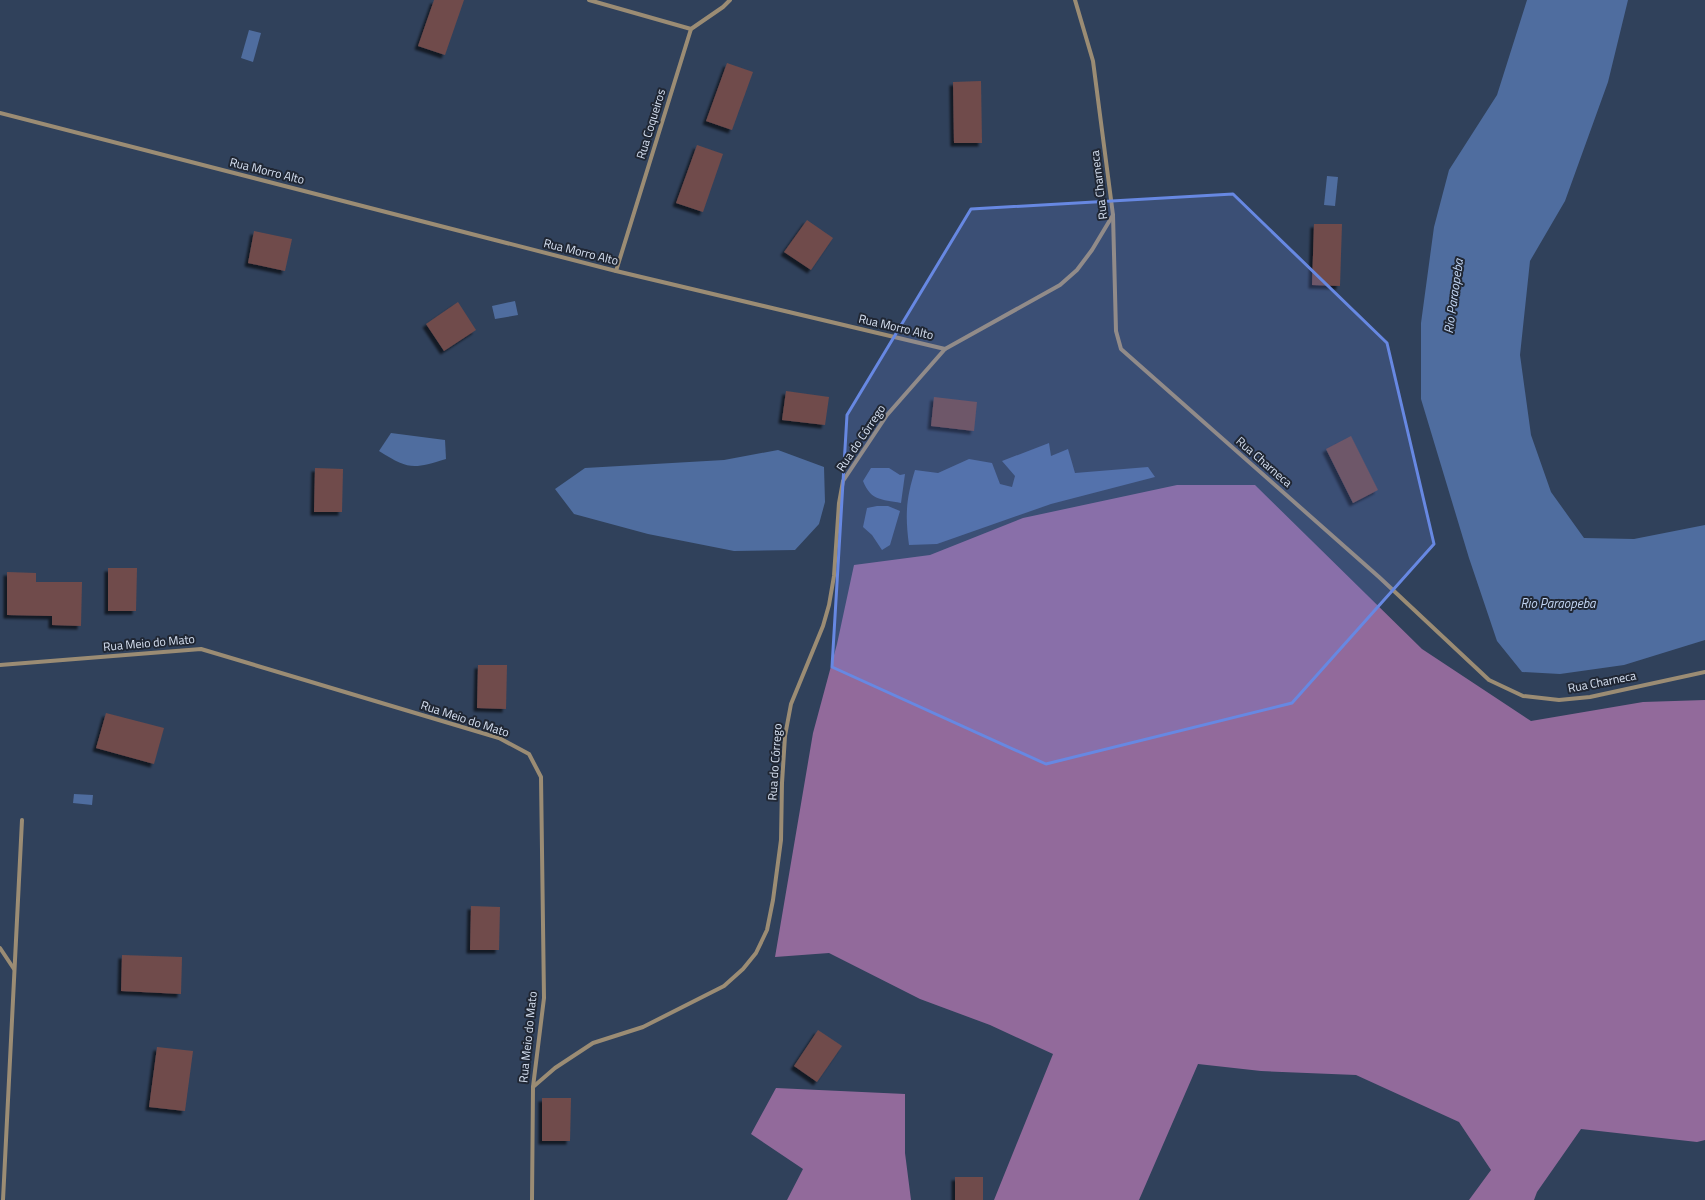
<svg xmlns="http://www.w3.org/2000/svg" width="1705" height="1200" viewBox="0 0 1705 1200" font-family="'Titillium Web',sans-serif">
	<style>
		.forest { fill: #926a9b }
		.water { fill: #4f6d9f }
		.building { fill: #704b4b; filter: url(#shadow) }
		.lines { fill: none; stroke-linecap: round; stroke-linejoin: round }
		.minor { stroke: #9b8c74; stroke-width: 4 }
		.marked { fill: #6788e2; fill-opacity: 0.2; stroke: #6788e2; stroke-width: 3; stroke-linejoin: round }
		.labels { text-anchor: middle; stroke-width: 4; stroke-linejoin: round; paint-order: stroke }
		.street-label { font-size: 12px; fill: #d6e0f1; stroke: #202734 }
		.water-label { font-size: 13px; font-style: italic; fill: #c1d4f2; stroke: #202734 }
	</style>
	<defs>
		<filter id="shadow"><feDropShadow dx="-3.5" dy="3.5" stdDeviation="1" flood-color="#0009"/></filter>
	</defs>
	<rect width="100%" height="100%" fill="#30415b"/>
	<g class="forest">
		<polygon points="1177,485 1255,485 1422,649 1531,721 1643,702 1705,700 1705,1140 1697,1142 1581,1129 1537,1192 1534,1200 1469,1200 1491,1170 1459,1122 1356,1075 1261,1071 1198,1064 1139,1200 994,1200 1053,1054 990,1025 920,999 829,953 775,957 813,733 837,644 854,565 930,555 1023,518"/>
		<polygon points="776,1088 905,1094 905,1153 911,1200 787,1200 803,1169 751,1134"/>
	</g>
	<g class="water">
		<polygon points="1527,0 1628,0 1608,82 1565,201 1530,261 1520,355 1531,435 1551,492 1584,538 1634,539 1705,525 1705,640 1624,665 1560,674 1522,672 1497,641 1469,558 1421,399 1421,323 1434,227 1449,170 1497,95"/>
		<polygon points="249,30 261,33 253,62 241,58"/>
		<polygon points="1327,176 1338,177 1335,206 1324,205"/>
		<polygon points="515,301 518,315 495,319 492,306"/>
		<path d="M 391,433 L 445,440 L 446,459 C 413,469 409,470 379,451 Z"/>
		<path d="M 1049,443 L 1051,456 L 1068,449 L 1075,473 L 1148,467 L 1155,477 L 1051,504 L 937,544 L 909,545 C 905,515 906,499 915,470 L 938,473 L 969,459 L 992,463 L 1000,484 L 1012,487 L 1015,476 L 1002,461 Z"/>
		<polygon points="778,450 824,467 825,502 819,524 795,550 734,551 648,534 574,514 555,489 585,468 724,460"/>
		<path d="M 871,468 L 889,468 L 900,475 L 905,474 L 901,503 C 881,499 871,501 863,481 Z"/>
		<polygon points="877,506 888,506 900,511 890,545 882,550 872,535 863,527 867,508"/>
		<polygon points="74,794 93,795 92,805 73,803"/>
	</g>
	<g class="building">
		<polygon points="434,0 464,0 445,55 418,46"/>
		<polygon points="727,63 753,72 732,130 706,121"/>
		<polygon points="981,81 982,143 954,143 953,82"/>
		<polygon points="697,145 723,154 703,212 676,203"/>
		<polygon points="807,220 833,238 811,270 784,252"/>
		<polygon points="1314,224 1342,224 1340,286 1312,285"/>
		<polygon points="254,231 292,239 285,271 248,263"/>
		<polygon points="458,302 476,330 444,351 426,324"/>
		<polygon points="786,391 829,397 825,425 782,420"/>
		<polygon points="934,397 977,402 974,431 931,426"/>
		<polygon points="1351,436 1378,490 1353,503 1326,449"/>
		<polygon points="315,468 343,469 342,512 314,512"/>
		<polygon points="108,568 137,568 136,611 108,611"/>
		<polygon points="7,572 36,573 36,582 82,582 81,626 52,625 52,616 7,615"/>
		<polygon points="478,665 507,665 506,709 477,708"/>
		<polygon points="106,713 164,728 154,764 96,748"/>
		<polygon points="471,906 500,907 499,950 470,950"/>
		<polygon points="122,955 182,957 181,994 121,991"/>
		<polygon points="818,1030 842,1046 817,1082 794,1066"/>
		<polygon points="157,1047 193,1051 185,1111 149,1107"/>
		<polygon points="542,1098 571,1098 570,1141 542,1141"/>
		<rect x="955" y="1177" width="28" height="23"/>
	</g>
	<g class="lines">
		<g class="minor">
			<polyline points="589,0 691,29"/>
			<polyline points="1075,0 1093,61 1113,215 1116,331 1121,349 1379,577 1489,680 1523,696 1559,700 1590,697 1705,672"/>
			<polyline points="0,113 616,271 945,349 1060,285 1077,270 1092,250 1113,215"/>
			<polyline points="616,271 691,29 723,7 730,0"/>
			<polyline points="0,665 201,649 499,738 529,754 541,777 544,998 533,1087 532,1200"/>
			<polyline points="0,948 14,969"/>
			<polyline points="533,1087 555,1068 593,1043 643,1027 724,986 743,969 756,953 767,930 773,900 781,840 782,783 785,736 791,704 823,626 829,605 834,576 839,503 843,481 887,415 945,349"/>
			<polyline points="3,1200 22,820"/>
		</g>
	</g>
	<path class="marked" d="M 1233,194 L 1387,343 L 1434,544 L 1292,703 L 1046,764 L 832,667 L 847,415 L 971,209 Z"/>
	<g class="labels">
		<g class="street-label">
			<text transform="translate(651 124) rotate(-73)" y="4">Rua Coqueiros</text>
			<text transform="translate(267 171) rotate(14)" y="4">Rua Morro Alto</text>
			<text transform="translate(1099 185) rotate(-97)" y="4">Rua Charneca</text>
			<text transform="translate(581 252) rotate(14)" y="4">Rua Morro Alto</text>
			<text transform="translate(896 327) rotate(13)" y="4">Rua Morro Alto</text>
			<text transform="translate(861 438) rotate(-56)" y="4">Rua do Córrego</text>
			<text transform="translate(1264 462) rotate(41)" y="4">Rua Charneca</text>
			<text transform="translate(149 643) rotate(-5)" y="4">Rua Meio do Mato</text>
			<text transform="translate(1602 682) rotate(-11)" y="4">Rua Charneca</text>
			<text transform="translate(465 719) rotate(18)" y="4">Rua Meio do Mato</text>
			<text transform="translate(775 762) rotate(-86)" y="4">Rua do Córrego</text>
			<text transform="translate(528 1037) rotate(-84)" y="4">Rua Meio do Mato</text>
		</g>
		<g class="water-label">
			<text transform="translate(1453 296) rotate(-82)" y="5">Rio Paraopeba</text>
			<text x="1558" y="608">Rio Paraopeba</text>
		</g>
	</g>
</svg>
